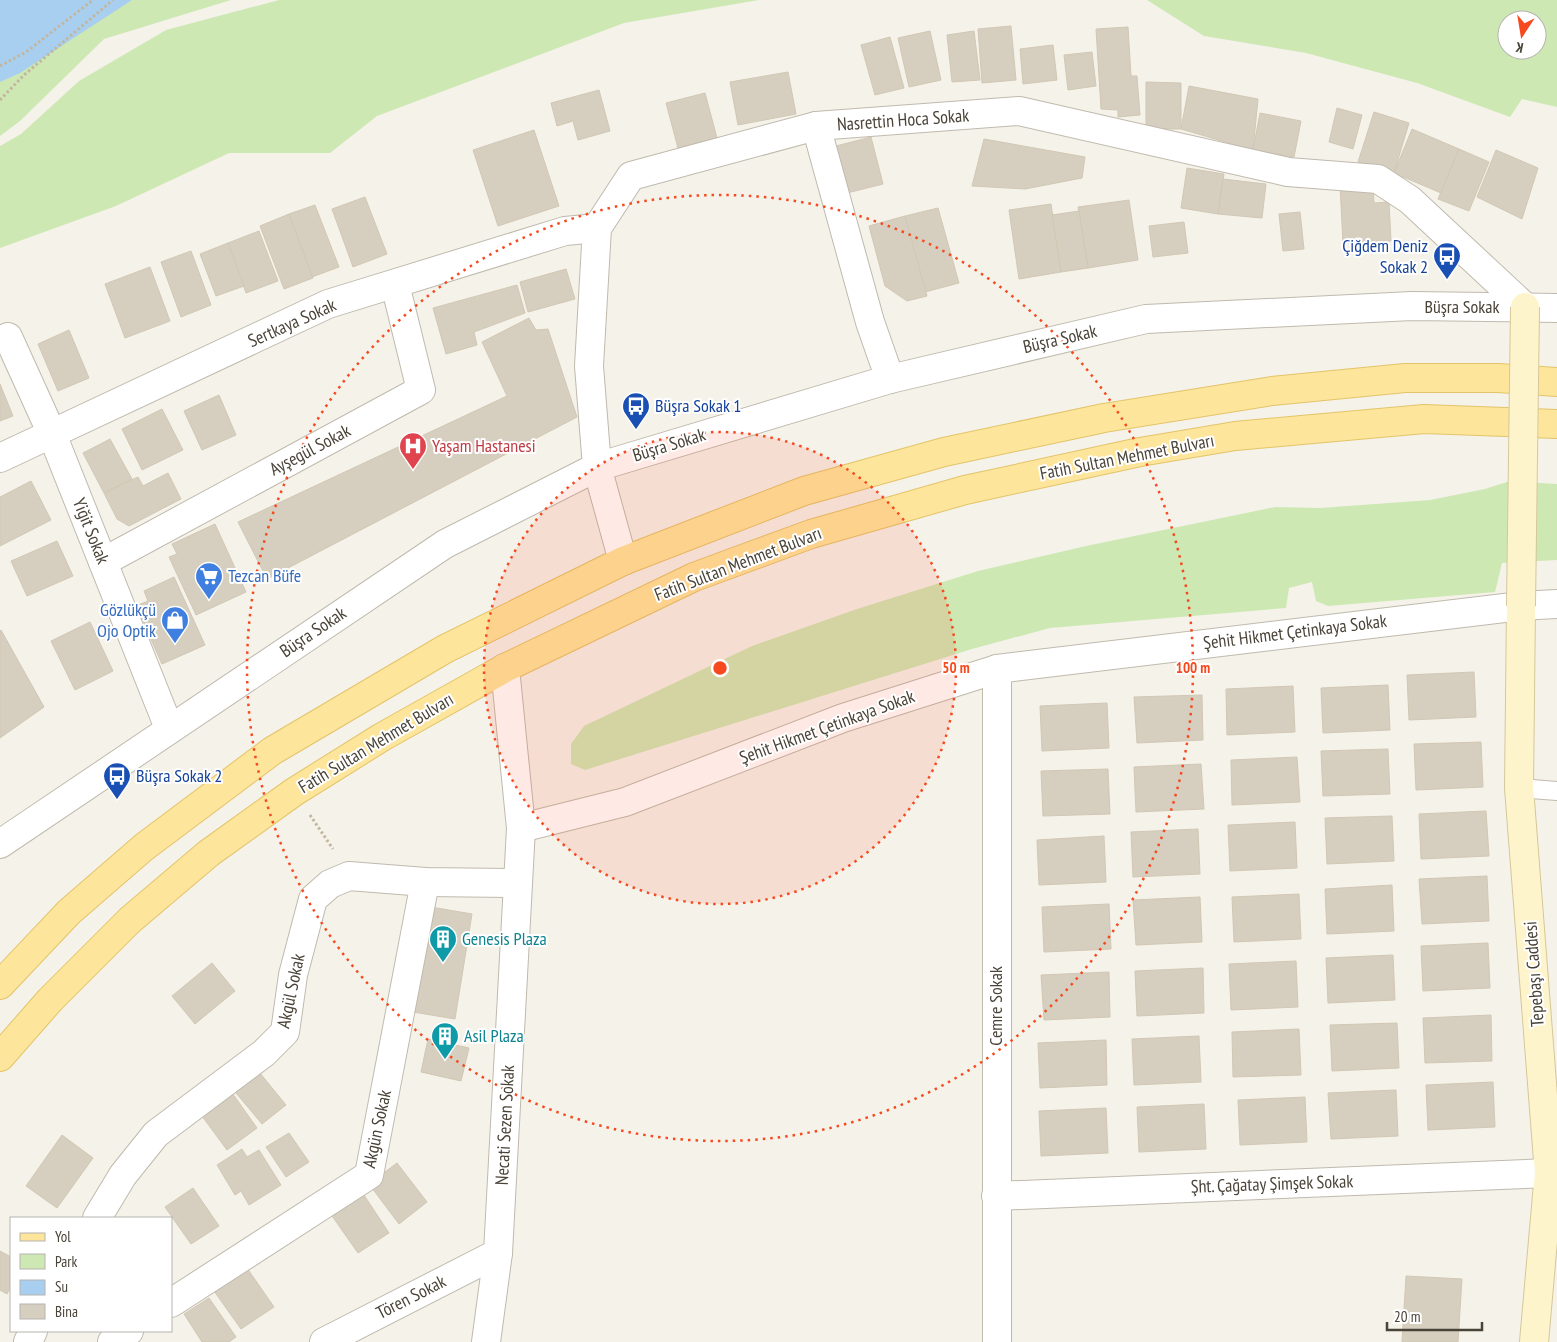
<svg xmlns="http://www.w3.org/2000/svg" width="1557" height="1342" viewBox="0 0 1557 1342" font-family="'PT Sans Narrow',sans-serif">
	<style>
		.green { fill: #cee8b4; fill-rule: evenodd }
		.water { fill: #a8cff0 }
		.building { fill: #d6cfc0; stroke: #d1c7b3 }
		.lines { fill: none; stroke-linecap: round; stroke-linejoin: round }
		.lane-casing { stroke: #c0baad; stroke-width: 20 }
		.street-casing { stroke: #c0baad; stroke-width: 30 }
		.secondary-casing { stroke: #d4c79a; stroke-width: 30 }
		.primary-casing { stroke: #e3c46a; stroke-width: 30 }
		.path { stroke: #c2b79e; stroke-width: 3; stroke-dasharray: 2.5 2.5; stroke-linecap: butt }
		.lane { stroke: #fff; stroke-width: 18 }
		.street { stroke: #fff; stroke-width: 28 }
		.secondary { stroke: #fef4cb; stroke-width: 28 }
		.primary { stroke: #fde59b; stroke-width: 28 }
		.secondary-bridge-casing { stroke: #d4c79a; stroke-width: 30; stroke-linecap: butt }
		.secondary-bridge { stroke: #fef4cb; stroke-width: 28 }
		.ring { fill: none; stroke: #f7491f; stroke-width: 2.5; stroke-dasharray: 2.5 5 }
		.labels { text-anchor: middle; stroke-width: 4; stroke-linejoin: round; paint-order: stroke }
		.street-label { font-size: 18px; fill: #494338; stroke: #fff }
		.transit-label { font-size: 18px; fill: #164399; stroke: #fff; text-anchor: start }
		.health-label { font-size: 18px; fill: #be3a42; stroke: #fff; text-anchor: start }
		.shop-label { font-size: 18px; fill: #366cbe; stroke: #fff; text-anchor: start }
		.culture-label { font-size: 18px; fill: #0d838f; stroke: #fff; text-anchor: start }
		.centre { fill: #f7491f; stroke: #fff; stroke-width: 2.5 }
		.ring-label { font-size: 15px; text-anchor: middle; font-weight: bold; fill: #f7491f; stroke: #fff; stroke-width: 4; stroke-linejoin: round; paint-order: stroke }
	</style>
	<rect width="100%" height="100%" fill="#f5f2ea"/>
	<g class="green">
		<polygon points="58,0 231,0 104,39 20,121 0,136 0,41"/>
		<polygon points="279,0 759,0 624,23 377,116 330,153 229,153 116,206 0,248 0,146 21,134 79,81 166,30"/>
		<path d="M 1147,0 L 1557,0 L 1557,107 L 1522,99 L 1510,117 L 1417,83 L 1306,53 L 1204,36 ZM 1507,20 L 1537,20 L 1537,50 L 1507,50 Z"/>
		<polygon points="1510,481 1557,484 1557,560 1502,563 1495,592 1328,606 1316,601 1312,582 1289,588 1286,608 1050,628 972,649 585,770 571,764 571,744 584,726 752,646 857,609 978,571 1086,546 1275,507 1320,508 1430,500 1485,489"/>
	</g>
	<polygon class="water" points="0,0 132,0 20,73 0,82"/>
	<g class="building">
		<polygon points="1011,26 1016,80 982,83 978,29"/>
		<polygon points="1128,27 1131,76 1137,76 1140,115 1118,117 1118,110 1101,109 1096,29"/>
		<polygon points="930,31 941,80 909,87 898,38"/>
		<polygon points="974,31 980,80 952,82 947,35"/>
		<polygon points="890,37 904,88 875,95 861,45"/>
		<polygon points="1053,45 1057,80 1023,84 1020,49"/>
		<polygon points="1092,52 1096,86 1068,90 1064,55"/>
		<polygon points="788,72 796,114 738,125 730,82"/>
		<polygon points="1146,82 1181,83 1181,129 1146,129"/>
		<polygon points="1189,86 1258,99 1253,150 1181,129"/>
		<polygon points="599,90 610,131 578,140 573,121 557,126 551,103"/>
		<polygon points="705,93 717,138 678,148 666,103"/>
		<polygon points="1337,108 1362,115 1353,149 1329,142"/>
		<polygon points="1374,112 1409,123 1394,173 1358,162"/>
		<polygon points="1260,113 1301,121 1294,157 1253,150"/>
		<polygon points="1412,129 1459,149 1441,193 1394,173"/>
		<polygon points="534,130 559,206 498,226 473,150"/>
		<polygon points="871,137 883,184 847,193 836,146"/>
		<polygon points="984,139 1085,157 1082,178 1025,189 972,186"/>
		<polygon points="1459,149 1489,162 1469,211 1438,199"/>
		<polygon points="1496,150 1538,168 1522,219 1477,197"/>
		<polygon points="1187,168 1224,174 1218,214 1181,208"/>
		<polygon points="1223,179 1266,184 1262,218 1218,214"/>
		<polygon points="1373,184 1374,203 1389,202 1391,241 1343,243 1340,185"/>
		<polygon points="365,197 387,254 353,267 332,209"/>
		<polygon points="1129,200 1138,260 1088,268 1078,207"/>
		<polygon points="1051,204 1061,272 1019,279 1009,210"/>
		<polygon points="315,205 339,267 312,277 289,214"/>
		<polygon points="938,208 959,283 925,292 905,216"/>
		<polygon points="1079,211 1088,268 1061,272 1052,215"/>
		<polygon points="1300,212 1304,249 1283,251 1279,214"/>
		<polygon points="289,214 313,278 284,289 260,226"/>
		<polygon points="905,216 927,296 907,301 885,286 869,226"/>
		<polygon points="1184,222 1188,253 1153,257 1149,226"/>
		<polygon points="259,231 278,281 246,293 228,243"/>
		<polygon points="228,243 244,286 216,296 200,254"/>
		<polygon points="191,251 211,305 181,317 161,262"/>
		<polygon points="150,267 170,321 125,338 105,284"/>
		<polygon points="566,269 575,299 528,312 520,282"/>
		<polygon points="517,285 525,313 474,332 477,345 446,354 433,308"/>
		<polygon points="529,318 536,330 548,329 577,417 267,579 238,522 507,396 482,342"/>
		<polygon points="69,330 89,378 58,391 38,344"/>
		<polygon points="0,384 13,416 0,421"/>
		<polygon points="219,395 236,435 202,450 184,411"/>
		<polygon points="162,409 183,450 142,470 122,429"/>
		<polygon points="110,439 132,479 104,493 83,453"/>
		<polygon points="168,473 181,499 129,526 117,519 104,493 138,477 143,486"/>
		<polygon points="31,481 51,520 0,546 0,497"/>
		<polygon points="215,524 246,592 196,615 169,557 177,554 172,544"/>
		<polygon points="57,541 73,576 27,596 11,561"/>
		<polygon points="174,577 205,645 162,664 136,606 148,601 144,591"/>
		<polygon points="90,622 113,671 75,690 51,641"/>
		<polygon points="1,630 44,707 0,738 0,631"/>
		<polygon points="1474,672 1476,717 1409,720 1407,675"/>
		<polygon points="1388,685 1390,730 1323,733 1321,688"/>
		<polygon points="1293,686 1295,732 1227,735 1226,689"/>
		<polygon points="1202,695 1203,740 1137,743 1134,697"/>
		<polygon points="1107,703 1109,748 1042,751 1040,706"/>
		<polygon points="1481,742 1483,787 1416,790 1414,744"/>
		<polygon points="1388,749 1390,794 1323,796 1321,751"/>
		<polygon points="1297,757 1300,802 1232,805 1231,760"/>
		<polygon points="1201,764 1204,809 1136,812 1134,767"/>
		<polygon points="1108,769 1110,814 1043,816 1041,771"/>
		<polygon points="1486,811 1489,856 1421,859 1419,814"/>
		<polygon points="1392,816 1394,861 1327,864 1325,818"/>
		<polygon points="1295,822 1297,868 1230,871 1228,825"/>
		<polygon points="1198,829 1200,874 1133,877 1131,832"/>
		<polygon points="1104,836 1106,882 1039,885 1037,840"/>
		<polygon points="1487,876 1489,921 1422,924 1419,879"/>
		<polygon points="1392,885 1394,931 1327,934 1325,889"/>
		<polygon points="1299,894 1301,939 1234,942 1232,897"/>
		<polygon points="1200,897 1202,942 1136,945 1133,900"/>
		<polygon points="1109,904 1111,949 1044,952 1042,907"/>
		<polygon points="431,907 472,914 455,1019 413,1012"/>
		<polygon points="1488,943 1490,988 1423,991 1421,946"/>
		<polygon points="1393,955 1395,1000 1328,1003 1326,958"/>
		<polygon points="1296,961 1298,1007 1231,1010 1229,964"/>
		<polygon points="212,963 235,991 195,1024 172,996"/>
		<polygon points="1203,968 1204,1013 1137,1016 1135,971"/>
		<polygon points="1109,972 1110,1017 1044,1020 1041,975"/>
		<polygon points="1491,1015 1492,1061 1425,1063 1423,1018"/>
		<polygon points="1397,1023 1399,1068 1332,1071 1330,1025"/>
		<polygon points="1299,1029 1301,1075 1233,1077 1232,1032"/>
		<polygon points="1199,1036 1201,1082 1134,1085 1132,1039"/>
		<polygon points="428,1039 469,1048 461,1081 421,1072"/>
		<polygon points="1106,1040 1107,1085 1040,1088 1038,1043"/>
		<polygon points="255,1067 286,1105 262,1124 231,1087"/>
		<polygon points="1493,1082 1495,1127 1428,1130 1426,1085"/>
		<polygon points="230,1090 257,1128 227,1150 199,1112"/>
		<polygon points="1396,1090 1398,1136 1331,1139 1328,1093"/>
		<polygon points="1305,1097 1307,1142 1240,1145 1238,1100"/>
		<polygon points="1204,1104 1206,1149 1139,1152 1137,1107"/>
		<polygon points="1106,1108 1108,1153 1041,1156 1039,1111"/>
		<polygon points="289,1133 309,1162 286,1177 266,1147"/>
		<polygon points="62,1135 93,1158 57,1208 26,1186"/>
		<polygon points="242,1149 247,1157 259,1150 281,1185 249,1205 241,1191 235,1195 217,1165"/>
		<polygon points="397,1163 427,1202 399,1224 369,1184"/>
		<polygon points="193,1188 219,1226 191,1244 165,1207"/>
		<polygon points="362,1192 389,1233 358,1253 330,1213"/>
		<polygon points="0,1251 11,1257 11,1286 7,1294 0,1290"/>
		<polygon points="247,1268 274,1307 241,1329 214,1291"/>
		<polygon points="1406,1276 1462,1279 1458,1342 1402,1342"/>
		<polygon points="209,1298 236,1337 229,1342 202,1342 184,1314"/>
	</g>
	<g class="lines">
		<g class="lane-casing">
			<polyline id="lane" points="1519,788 1557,791"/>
		</g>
		<g class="street-casing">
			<g id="street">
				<polyline points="816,126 870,322 890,379"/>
				<polyline points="8,337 52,434 169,728"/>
				<polyline points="0,458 328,304 565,231 597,228"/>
				<polyline points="623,561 597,467 589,366 597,228 631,176 816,126 1019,111 1288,172 1378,179 1410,200 1525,307"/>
				<polyline points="103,562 421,390 395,284"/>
				<polyline points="997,669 997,1342"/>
				<polyline points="521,828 625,802 843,718 997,669 1521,606 1557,604"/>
				<polyline points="0,844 445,544 597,467 890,379 1146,319 1412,306 1557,308"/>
				<polyline points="996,1196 1549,1173"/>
				<polyline points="97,1218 123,1175 156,1134 264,1053 285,1032 293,975 313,899 330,884 349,876 425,882 518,883"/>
				<polyline points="171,1303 369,1175 425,882"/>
				<polyline points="28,1342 33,1331"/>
				<polyline points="112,1342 129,1331"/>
				<polyline points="324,1342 498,1253"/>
				<polyline points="486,1342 498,1253 521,828 505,668"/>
			</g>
		</g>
		<g class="secondary-casing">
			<polyline id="secondary" points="1521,606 1519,788 1549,1173 1534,1342"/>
		</g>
		<g class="primary-casing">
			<g id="primary">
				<polyline points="0,985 69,912 144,847 272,751 445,649 623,561 804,491 944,452 1104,418 1272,391 1405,378 1498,378 1557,382"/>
				<polyline points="0,1057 50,1000 130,920 209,853 294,792 382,737 505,668 694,577 811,534 965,490 1140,452 1235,436 1424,419 1557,424"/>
			</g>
		</g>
		<g class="path">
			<polyline points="0,66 26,52 93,0"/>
			<polyline points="0,100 24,75 113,0"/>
			<polyline points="310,815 333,849"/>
		</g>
		<use href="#lane" class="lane"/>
		<use href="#street" class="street"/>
		<use href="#secondary" class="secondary"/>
		<use href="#primary" class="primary"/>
		<g class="secondary-bridge-casing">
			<polyline id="secondary-bridge" points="1521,606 1525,307"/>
		</g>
		<use href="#secondary-bridge" class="secondary-bridge"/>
	</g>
	<circle cx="720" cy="668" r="236" fill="#f7491f" fill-opacity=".12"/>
	<g class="ring">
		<circle cx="720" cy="668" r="236"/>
		<circle cx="720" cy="668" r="473"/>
	</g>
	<defs>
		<g id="bus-pin" transform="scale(1.4375)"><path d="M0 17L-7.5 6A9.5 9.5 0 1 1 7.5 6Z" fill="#1a4fb4" stroke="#fff"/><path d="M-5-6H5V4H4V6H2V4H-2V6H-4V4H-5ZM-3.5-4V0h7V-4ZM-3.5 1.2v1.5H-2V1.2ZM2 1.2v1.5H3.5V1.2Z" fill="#fff"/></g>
		<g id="hospital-pin" transform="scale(1.4375)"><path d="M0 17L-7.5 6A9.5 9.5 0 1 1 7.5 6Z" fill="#e0444e" stroke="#fff"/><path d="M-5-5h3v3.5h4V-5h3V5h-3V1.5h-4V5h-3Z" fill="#fff"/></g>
		<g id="supermarket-pin" transform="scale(1.4375)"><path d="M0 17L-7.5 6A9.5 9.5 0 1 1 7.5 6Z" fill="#3f7fe0" stroke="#fff"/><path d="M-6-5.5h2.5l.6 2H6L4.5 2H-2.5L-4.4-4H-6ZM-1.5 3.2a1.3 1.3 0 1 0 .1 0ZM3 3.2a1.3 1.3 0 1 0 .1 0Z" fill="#fff"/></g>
		<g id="shop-pin" transform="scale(1.4375)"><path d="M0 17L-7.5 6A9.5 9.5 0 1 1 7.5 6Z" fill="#3f7fe0" stroke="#fff"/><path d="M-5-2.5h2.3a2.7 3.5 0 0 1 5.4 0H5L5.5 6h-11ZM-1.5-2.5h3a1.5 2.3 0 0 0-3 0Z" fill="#fff"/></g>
		<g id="building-pin" transform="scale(1.4375)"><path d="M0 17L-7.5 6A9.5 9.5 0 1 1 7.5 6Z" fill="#0f9aa8" stroke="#fff"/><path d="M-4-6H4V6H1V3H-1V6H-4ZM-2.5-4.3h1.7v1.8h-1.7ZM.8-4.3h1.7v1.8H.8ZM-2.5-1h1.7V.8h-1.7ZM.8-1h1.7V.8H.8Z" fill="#fff"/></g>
	</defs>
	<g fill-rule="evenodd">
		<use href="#bus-pin" x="1447" y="256"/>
		<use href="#bus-pin" x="636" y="406"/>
		<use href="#hospital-pin" x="413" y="446"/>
		<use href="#supermarket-pin" x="209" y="576"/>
		<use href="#shop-pin" x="175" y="620"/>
		<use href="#bus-pin" x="117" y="776"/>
		<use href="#building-pin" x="443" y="939"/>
		<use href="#building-pin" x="445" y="1036"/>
	</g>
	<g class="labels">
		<g class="street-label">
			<text transform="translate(903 120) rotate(-4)" y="6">Nasrettin Hoca Sokak</text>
			<text x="1462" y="313">Büşra Sokak</text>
			<text transform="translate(292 323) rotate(-24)" y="6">Sertkaya Sokak</text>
			<text transform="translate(1060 339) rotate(-13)" y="6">Büşra Sokak</text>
			<text transform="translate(669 445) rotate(-17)" y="6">Büşra Sokak</text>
			<text transform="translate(310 450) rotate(-28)" y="6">Ayşegül Sokak</text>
			<text transform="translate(1127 457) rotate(-11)" y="6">Fatih Sultan Mehmet Bulvarı</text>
			<text transform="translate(91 531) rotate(68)" y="6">Yiğit Sokak</text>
			<text transform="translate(738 564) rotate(-21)" y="6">Fatih Sultan Mehmet Bulvarı</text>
			<text transform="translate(313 632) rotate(-34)" y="6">Büşra Sokak</text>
			<text transform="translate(1295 632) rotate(-7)" y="6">Şehit Hikmet Çetinkaya Sokak</text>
			<text transform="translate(827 727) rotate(-20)" y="6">Şehit Hikmet Çetinkaya Sokak</text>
			<text transform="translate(376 743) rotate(-31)" y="6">Fatih Sultan Mehmet Bulvarı</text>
			<text transform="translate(1534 974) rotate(-94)" y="6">Tepebaşı Caddesi</text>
			<text transform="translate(291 991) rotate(-78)" y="6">Akgül Sokak</text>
			<text transform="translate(996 1006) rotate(-90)" y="6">Cemre Sokak</text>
			<text transform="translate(505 1125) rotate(-87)" y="6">Necati Sezen Sokak</text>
			<text transform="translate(377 1129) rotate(-78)" y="6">Akgün Sokak</text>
			<text transform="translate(1272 1184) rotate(-2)" y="6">Şht. Çağatay Şimşek Sokak</text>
			<text transform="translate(411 1297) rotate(-27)" y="6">Tören Sokak</text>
		</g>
		<g class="transit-label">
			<text x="1428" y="252" text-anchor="end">Çiğdem Deniz<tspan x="1428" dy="21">Sokak 2</tspan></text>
			<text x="655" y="412">Büşra Sokak 1</text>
			<text x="136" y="782">Büşra Sokak 2</text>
		</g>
		<g class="health-label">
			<text x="432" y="452">Yaşam Hastanesi</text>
		</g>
		<g class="shop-label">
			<text x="228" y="582">Tezcan Büfe</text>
			<text x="156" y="616" text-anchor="end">Gözlükçü<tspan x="156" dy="21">Ojo Optik</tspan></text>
		</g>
		<g class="culture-label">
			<text x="462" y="945">Genesis Plaza</text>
			<text x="464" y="1042">Asil Plaza</text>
		</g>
	</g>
	<circle cx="720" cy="668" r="8" class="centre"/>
	<g class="ring-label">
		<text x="956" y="673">50 m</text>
		<text x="1193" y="673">100 m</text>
	</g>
	<rect x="10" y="1217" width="162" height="115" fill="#ffffff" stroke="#b6b4af"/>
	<rect x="20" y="1233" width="25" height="8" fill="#fde59b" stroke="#b6b4af"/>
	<text x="55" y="1242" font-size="15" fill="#494338">Yol</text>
	<rect x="20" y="1254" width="25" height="15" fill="#cee8b4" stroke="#b6b4af"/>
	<text x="55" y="1267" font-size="15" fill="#494338">Park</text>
	<rect x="20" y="1280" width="25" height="15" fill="#a8cff0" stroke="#b6b4af"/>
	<text x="55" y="1292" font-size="15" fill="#494338">Su</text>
	<rect x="20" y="1304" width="25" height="15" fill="#d6cfc0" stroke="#b6b4af"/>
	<text x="55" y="1317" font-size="15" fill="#494338">Bina</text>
	<g transform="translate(1522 35) rotate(192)"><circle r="24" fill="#ffffff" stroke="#b6b4af"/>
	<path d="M0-4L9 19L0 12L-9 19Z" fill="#f7491f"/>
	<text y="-8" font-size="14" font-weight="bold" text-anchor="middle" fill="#494338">K</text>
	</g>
	<path d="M1387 1322v8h95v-8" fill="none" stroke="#494338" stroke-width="2.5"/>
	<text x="1394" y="1322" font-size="15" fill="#494338" stroke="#ffffff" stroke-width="4" paint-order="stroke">20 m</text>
</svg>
